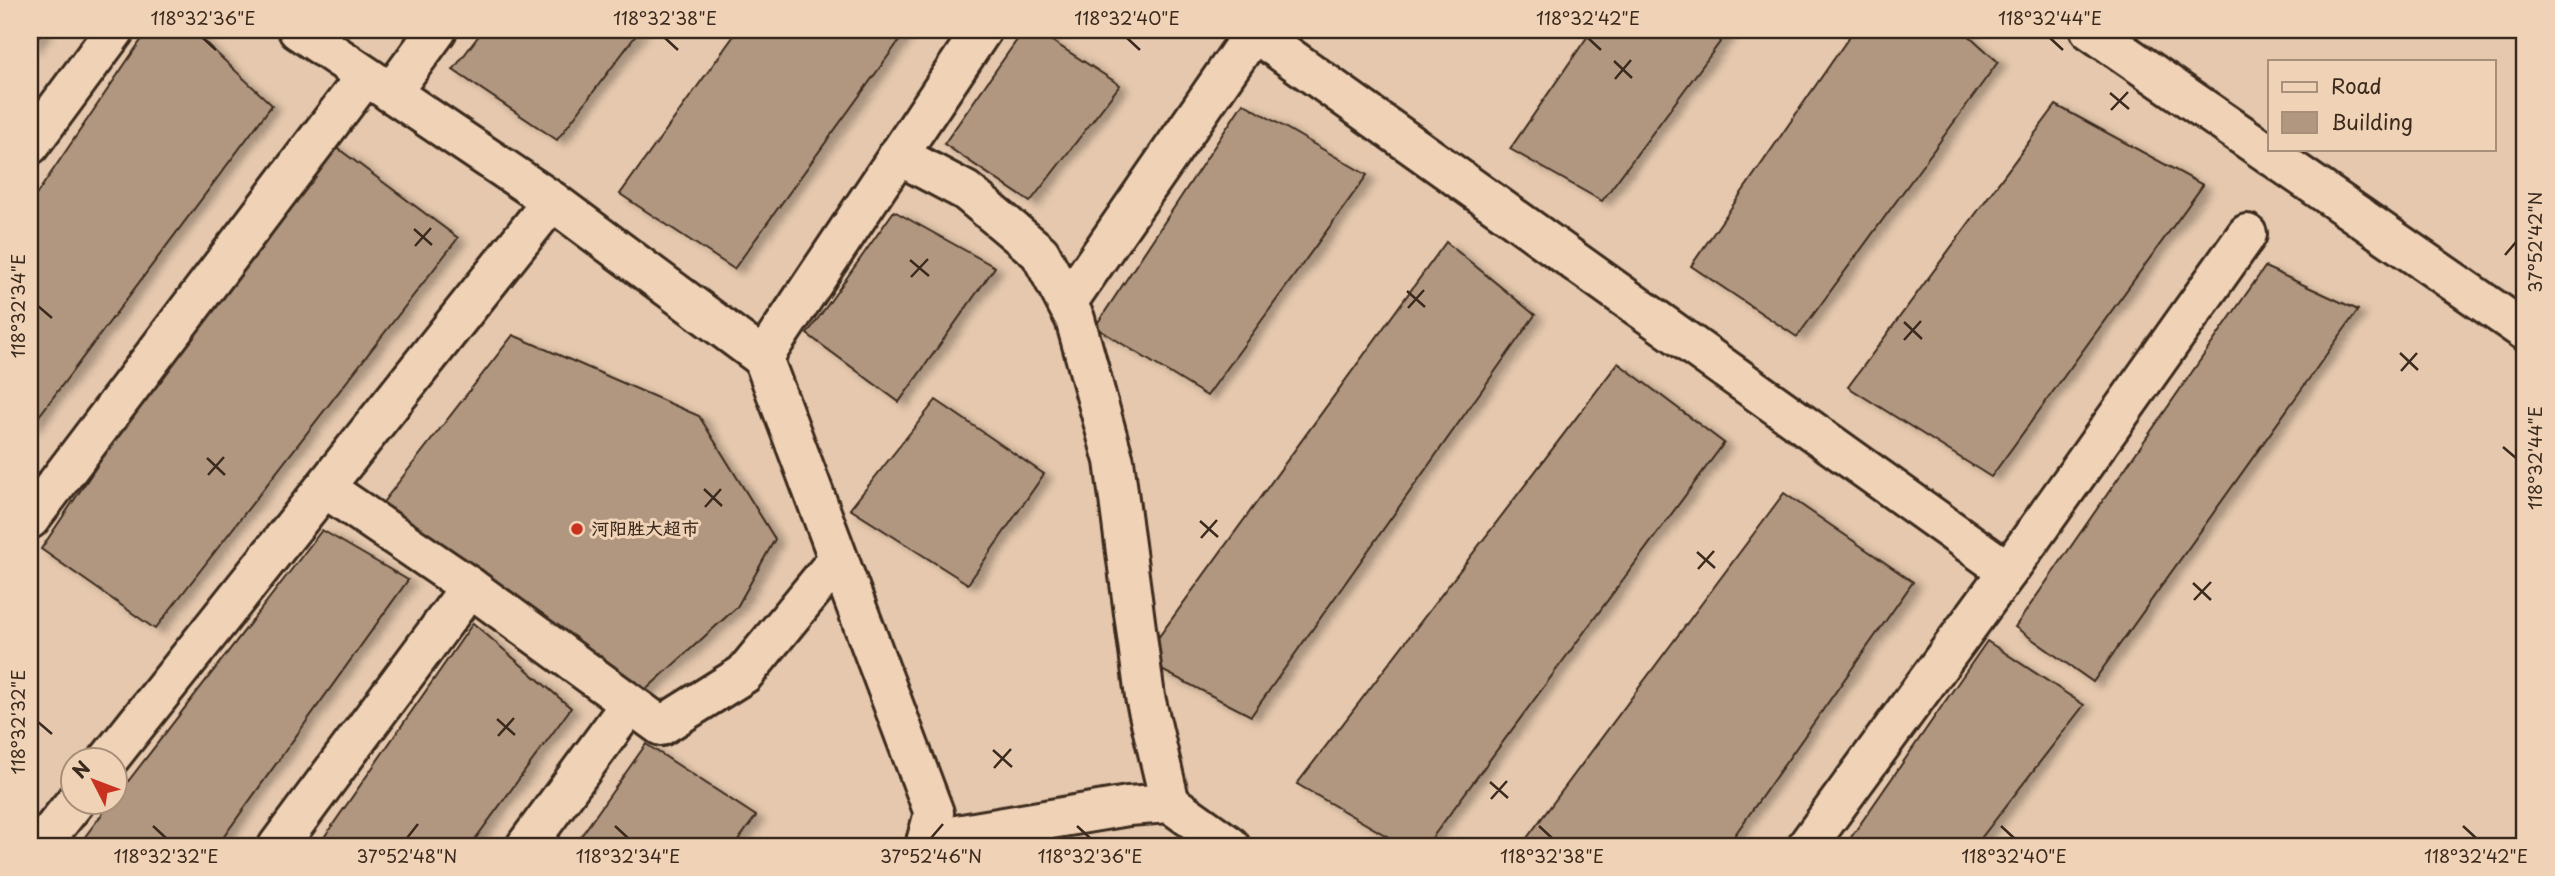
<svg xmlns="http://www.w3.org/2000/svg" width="2555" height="876" viewBox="0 0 2555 876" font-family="'Playpen Sans','LXGW WenKai TC',sans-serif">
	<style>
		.building { fill: #b19780; stroke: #3b2a1e; stroke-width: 2; filter: url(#shadow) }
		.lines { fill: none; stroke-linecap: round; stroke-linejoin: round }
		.street-casing { stroke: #3b2a1e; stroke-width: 44 }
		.street { stroke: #f0d2b6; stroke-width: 38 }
		.ticks { fill: none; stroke: #3b2a1e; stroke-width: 2.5 }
		.poi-dot { fill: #c8321e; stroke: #f0d2b6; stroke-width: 2.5 }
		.labels { text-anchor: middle; stroke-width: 6; stroke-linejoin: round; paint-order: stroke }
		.poi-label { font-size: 18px; font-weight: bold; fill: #3b2a1e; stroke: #f0d2b6; text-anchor: start }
		.neatline { fill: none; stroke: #3b2a1e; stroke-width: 2.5 }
		.ticks-label { font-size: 18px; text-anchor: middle; fill: #3b2a1e }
	</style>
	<defs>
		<filter id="shadow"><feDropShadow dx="8" dy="4.5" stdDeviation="3.5" flood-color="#0004"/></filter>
	</defs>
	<rect width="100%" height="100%" fill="#e5c8ad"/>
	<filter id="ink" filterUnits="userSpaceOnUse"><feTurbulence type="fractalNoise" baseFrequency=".0143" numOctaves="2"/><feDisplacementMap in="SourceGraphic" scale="14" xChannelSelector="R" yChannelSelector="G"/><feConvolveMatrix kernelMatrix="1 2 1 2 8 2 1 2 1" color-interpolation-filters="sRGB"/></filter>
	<g filter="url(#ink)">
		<g class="building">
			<polygon points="30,30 44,30 30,48"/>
			<polygon points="148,30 192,30 272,105 30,428 30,204"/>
			<polygon points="483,30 640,30 557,140 453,70"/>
			<polygon points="738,30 907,30 734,269 620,194"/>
			<polygon points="1024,30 1035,30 1120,85 1030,202 944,144"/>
			<polygon points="1592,30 1729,30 1602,201 1510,149"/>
			<polygon points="1854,30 1963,30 1998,62 1797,337 1691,266"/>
			<polygon points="1243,103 1367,175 1207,396 1095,327"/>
			<polygon points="2056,105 2203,185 1991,477 1848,387"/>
			<polygon points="320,135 458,238 155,629 41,549"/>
			<polygon points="894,211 995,267 899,402 807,334"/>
			<polygon points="1446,242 1535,315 1251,716 1142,660"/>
			<polygon points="2265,267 2358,310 2093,682 2015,627"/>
			<polygon points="513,335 699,416 775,539 737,607 630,704 370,519"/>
			<polygon points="1618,363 1724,443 1426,846 1404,846 1297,784"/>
			<polygon points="936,400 1044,474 968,584 850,509"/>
			<polygon points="1784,493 1913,582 1727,846 1521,846"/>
			<polygon points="322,530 408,580 217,846 78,846 111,802 116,802 116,797"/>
			<polygon points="473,623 571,708 470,846 318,846"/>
			<polygon points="1987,641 2084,705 1975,846 1845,846"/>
			<polygon points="646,744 756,816 734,846 574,846"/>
		</g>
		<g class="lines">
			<g class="street-casing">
				<g id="street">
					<polyline points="298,30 552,201 763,358 934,813 925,846"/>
					<polyline points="1251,30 2008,571"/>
					<polyline points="2090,30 2525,331"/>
					<polyline points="391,93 437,30"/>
					<polyline points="30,145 115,30"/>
					<polyline points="898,155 966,191 1040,253 1075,319 1114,461 1145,697 1170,803"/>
					<polyline points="1067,303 1254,32"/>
					<polyline points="763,358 982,30"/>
					<polyline points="30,519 365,77"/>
					<polyline points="470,587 661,726 744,674 838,559"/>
					<polyline points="108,760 552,201"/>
					<polyline points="927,840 1128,806 1170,803 1230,846"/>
					<polyline points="40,846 75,802"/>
					<polyline points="278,846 470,587 325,488"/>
					<polyline points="526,846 630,704"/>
					<polyline points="1807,846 2008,571 2247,234"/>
				</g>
			</g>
			<use href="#street" class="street"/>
		</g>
	</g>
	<path class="ticks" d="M 203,38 L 216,50M 665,38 L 678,50M 1127,38 L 1140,50M 1588,38 L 1601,50M 2050,38 L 2063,50M 1614,61 L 1632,78M 1615,79 L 1631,60M 2110,93 L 2129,109M 2111,110 L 2128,92M 414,229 L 432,245M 415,246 L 431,228M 2505,255 L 2516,242M 910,260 L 929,276M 911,277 L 928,259M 1407,291 L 1425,307M 38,306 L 52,318M 1408,308 L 1424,290M 1904,322 L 1922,339M 1904,340 L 1921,321M 2400,353 L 2418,370M 2401,371 L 2417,353M 2503,447 L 2516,458M 207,458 L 225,475M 208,475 L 224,457M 704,489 L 722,506M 705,507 L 721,489M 1200,521 L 1218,537M 1201,538 L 1217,520M 1697,552 L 1715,568M 1698,569 L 1714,551M 2193,583 L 2211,600M 2194,600 L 2211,582M 497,719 L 515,735M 38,722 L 52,734M 498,736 L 514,718M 993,750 L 1012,767M 994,768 L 1011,749M 1490,782 L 1508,798M 1491,799 L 1507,781M 153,826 L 166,838M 615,826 L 628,838M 1077,826 L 1090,838M 1539,826 L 1552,838M 2001,826 L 2014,838M 2463,826 L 2476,838M 407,838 L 418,824M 931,838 L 943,824"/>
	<circle class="poi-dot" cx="577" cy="529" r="7"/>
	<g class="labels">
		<g class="poi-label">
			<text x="591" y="535">河阳胜大超市</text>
		</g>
	</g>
	<rect width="2555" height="876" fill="none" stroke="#f0d2b6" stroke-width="77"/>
	<rect x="2268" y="60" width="228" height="91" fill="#f0d2b6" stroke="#a88f79" stroke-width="2"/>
	<rect x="2282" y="82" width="35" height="10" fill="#f0d2b6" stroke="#a88f79" stroke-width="2"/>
	<text x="2331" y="94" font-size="21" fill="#3b2a1e">Road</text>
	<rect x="2282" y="112" width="35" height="21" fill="#b19780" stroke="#a88f79" stroke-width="2"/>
	<text x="2331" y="130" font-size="21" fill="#3b2a1e">Building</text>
	<g transform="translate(94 781) rotate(312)"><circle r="33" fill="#f0d2b6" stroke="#a88f79" stroke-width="2"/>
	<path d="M0-5L12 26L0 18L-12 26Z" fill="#c8321e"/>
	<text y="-10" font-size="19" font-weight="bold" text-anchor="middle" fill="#3b2a1e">N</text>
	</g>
	<rect x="38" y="38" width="2478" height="800" class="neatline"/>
	<g class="ticks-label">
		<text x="203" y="25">118°32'36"E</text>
		<text x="665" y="25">118°32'38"E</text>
		<text x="1127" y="25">118°32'40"E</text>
		<text x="1588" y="25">118°32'42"E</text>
		<text x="2050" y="25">118°32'44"E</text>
		<text transform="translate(2536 242) rotate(-90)" y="6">37°52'42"N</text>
		<text transform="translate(19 306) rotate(-90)" y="6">118°32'34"E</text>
		<text transform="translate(2536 458) rotate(-90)" y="6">118°32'44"E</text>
		<text transform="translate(19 722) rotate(-90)" y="6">118°32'32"E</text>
		<text x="166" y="863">118°32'32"E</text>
		<text x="407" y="863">37°52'48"N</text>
		<text x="628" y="863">118°32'34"E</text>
		<text x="931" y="863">37°52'46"N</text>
		<text x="1090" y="863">118°32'36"E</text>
		<text x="1552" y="863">118°32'38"E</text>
		<text x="2014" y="863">118°32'40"E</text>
		<text x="2476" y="863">118°32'42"E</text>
	</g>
</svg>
